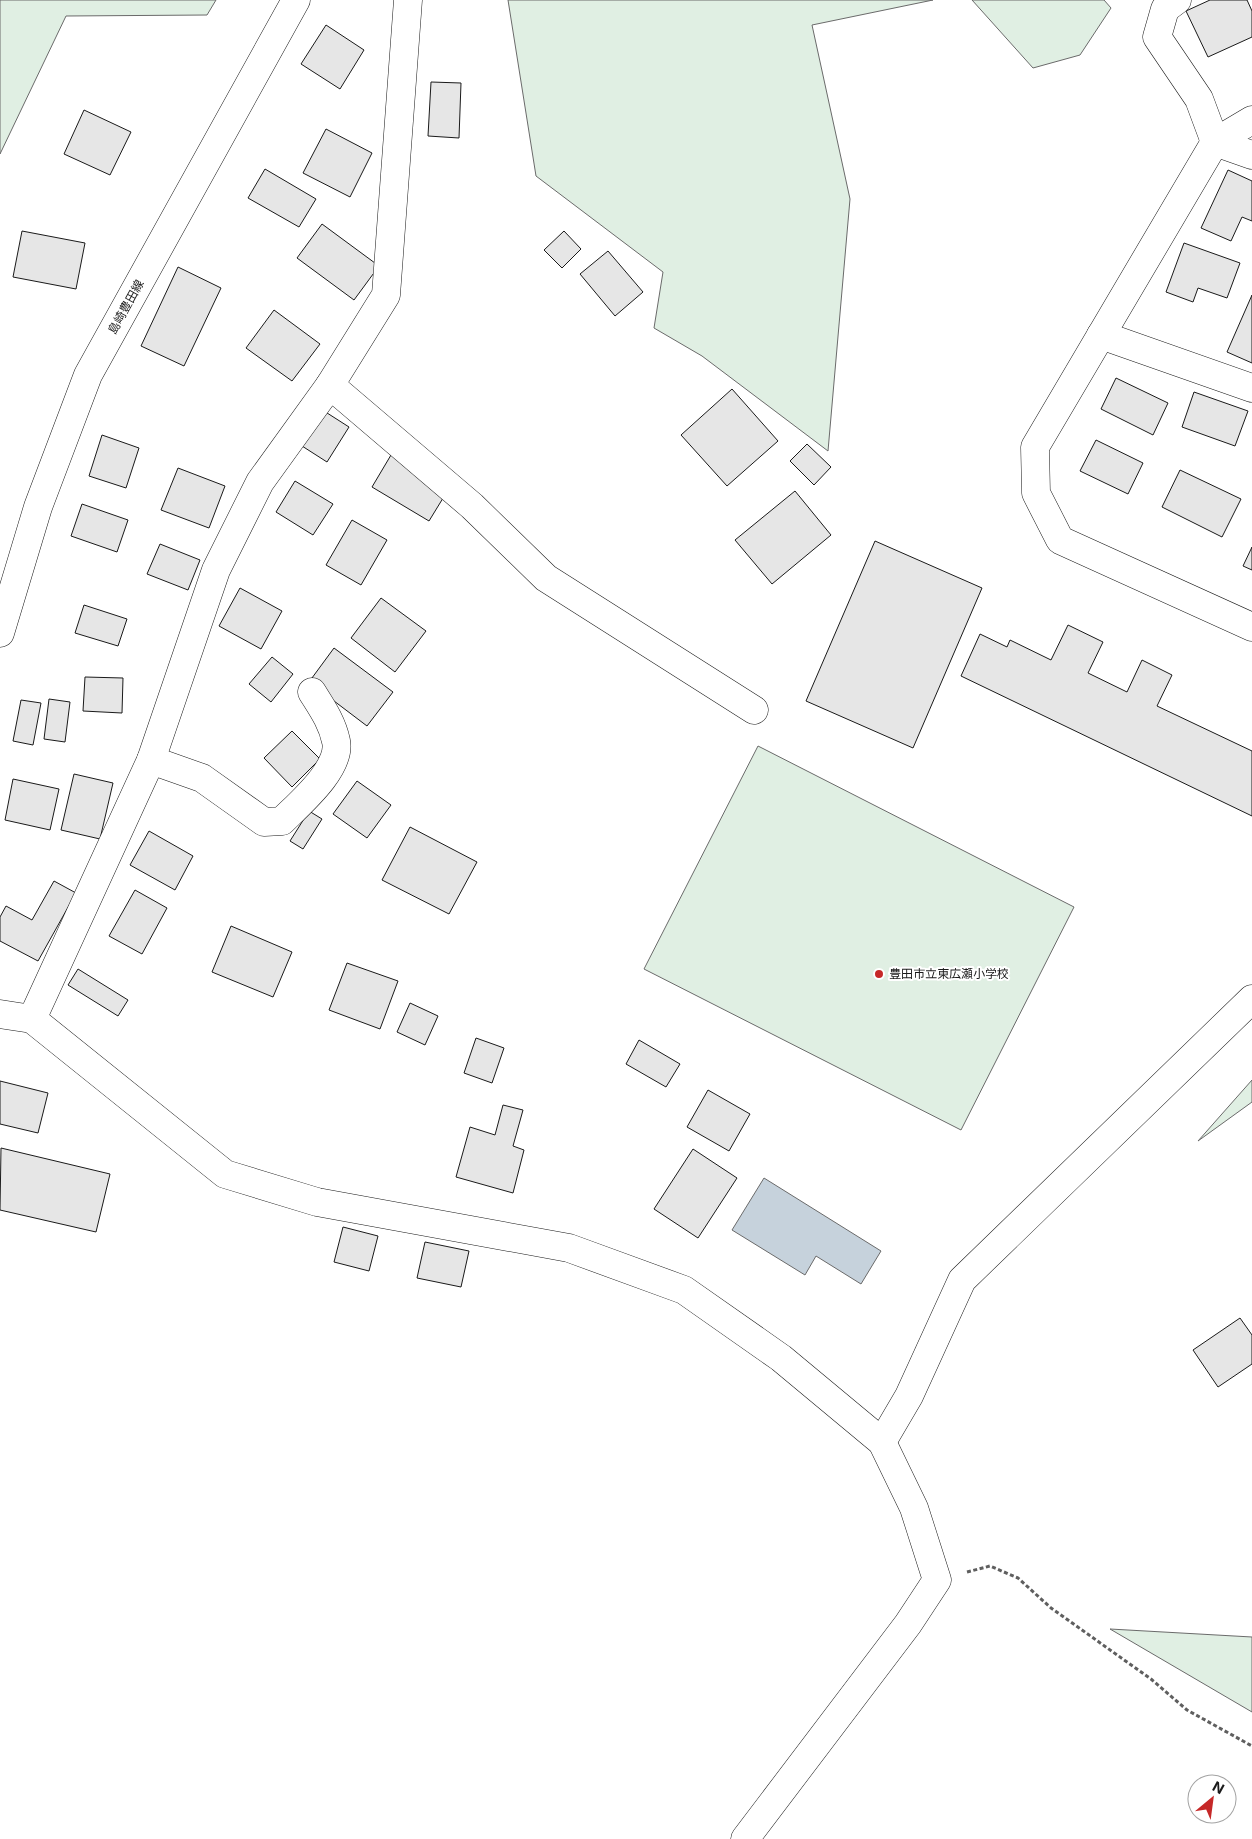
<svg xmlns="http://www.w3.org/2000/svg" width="1252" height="1839" viewBox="0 0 1252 1839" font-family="Inter,'Noto Sans JP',sans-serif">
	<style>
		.green { fill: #e0efe3; stroke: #6a6a6a }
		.water { fill: #c6d2dc; stroke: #6a6a6a }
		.building { fill: #e6e6e6; stroke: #1a1a1a }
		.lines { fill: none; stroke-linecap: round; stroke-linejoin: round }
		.minor-casing { stroke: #1a1a1a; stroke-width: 29 }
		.major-casing { stroke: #1a1a1a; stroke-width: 29 }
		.path { stroke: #5f5f5f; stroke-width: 3; stroke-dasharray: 4 2.5; stroke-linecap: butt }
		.minor { stroke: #fff; stroke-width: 28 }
		.major { stroke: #fff; stroke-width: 28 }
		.poi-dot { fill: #c62828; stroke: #fff; stroke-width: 2 }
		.labels { text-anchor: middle; stroke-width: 4; stroke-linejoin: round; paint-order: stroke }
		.street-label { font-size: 12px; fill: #1a1a1a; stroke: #fff }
		.poi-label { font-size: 12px; fill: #1a1a1a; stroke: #fff; text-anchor: start }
	</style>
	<rect width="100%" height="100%" fill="#fff"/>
	<g class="green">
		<polygon points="0,0 216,0 207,15 66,16 0,154"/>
		<polygon points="508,0 933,0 812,25 850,199 828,451 702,356 654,328 663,272 536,176"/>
		<polygon points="972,0 1104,0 1111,8 1080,55 1033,68"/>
		<polygon points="758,746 1074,907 961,1130 644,969"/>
		<polygon points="1252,1080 1252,1102 1198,1141"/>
		<polygon points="1110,1629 1252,1637 1252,1712"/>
	</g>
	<polygon class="water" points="764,1178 881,1251 861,1284 816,1256 805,1275 732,1230"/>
	<g class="building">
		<polygon points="1210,0 1247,0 1252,11 1252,37 1208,57 1186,11"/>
		<polygon points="326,25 364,50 340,89 301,64"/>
		<polygon points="431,82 461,83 459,138 428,136"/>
		<polygon points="84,110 131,132 110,175 64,154"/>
		<polygon points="326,129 372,153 350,197 303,173"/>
		<polygon points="265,169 316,199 299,227 248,198"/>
		<polygon points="1228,170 1252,181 1252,221 1242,217 1231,241 1201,228"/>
		<polygon points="322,224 379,266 354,300 297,258"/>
		<polygon points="22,231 85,243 76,289 13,277"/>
		<polygon points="564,231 581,249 562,268 544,250"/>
		<polygon points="1184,243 1240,263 1227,298 1198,288 1193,302 1166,292"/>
		<polygon points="608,251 643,292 615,316 580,274"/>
		<polygon points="178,267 221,288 184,366 141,346"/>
		<polygon points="1252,295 1252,363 1227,352"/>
		<polygon points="274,310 320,344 292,381 246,348"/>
		<polygon points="1116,378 1168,403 1153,435 1101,409"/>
		<polygon points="732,389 778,441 727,486 681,435"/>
		<polygon points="1194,392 1248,411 1235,446 1182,427"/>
		<polygon points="324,411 349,427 327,462 302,446"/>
		<polygon points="102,435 139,448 126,488 89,476"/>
		<polygon points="1096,440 1143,463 1128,494 1080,471"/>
		<polygon points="807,444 831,467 814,485 790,461"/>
		<polygon points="391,455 448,490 429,521 372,487"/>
		<polygon points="178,468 225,486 209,528 161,510"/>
		<polygon points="1180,470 1241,499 1222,537 1162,507"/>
		<polygon points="295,481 333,504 313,535 276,512"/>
		<polygon points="795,491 831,535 772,584 735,540"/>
		<polygon points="82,504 128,520 117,552 71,536"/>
		<polygon points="352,520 387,540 361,585 326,565"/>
		<polygon points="875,541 982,588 913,748 806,701"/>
		<polygon points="160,544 200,560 188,590 147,574"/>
		<polygon points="1252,547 1252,570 1243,566"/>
		<polygon points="240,588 282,611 261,649 219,626"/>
		<polygon points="381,598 426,631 395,672 351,638"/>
		<polygon points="84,605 127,619 118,646 75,633"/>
		<polygon points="1068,625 1103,642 1088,673 1127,692 1142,660 1172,675 1157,706 1252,751 1252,816 961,676 980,634 1007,647 1010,640 1051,660"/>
		<polygon points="334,648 393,692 367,726 309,682"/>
		<polygon points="272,657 293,674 271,702 249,684"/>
		<polygon points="85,677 123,678 122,713 83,711"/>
		<polygon points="49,699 70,702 65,742 44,739"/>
		<polygon points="21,700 41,703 33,745 13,741"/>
		<polygon points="292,731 320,759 292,787 264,758"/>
		<polygon points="74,774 113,783 100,839 61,830"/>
		<polygon points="13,779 59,789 50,830 5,820"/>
		<polygon points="357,781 391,805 367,838 333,814"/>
		<polygon points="309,811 322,819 303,849 290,841"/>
		<polygon points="410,827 477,862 449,914 382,880"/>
		<polygon points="149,831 193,856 175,890 130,865"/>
		<polygon points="54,881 76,893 38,961 0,941 0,917 6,906 32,920"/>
		<polygon points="135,890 167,908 142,954 109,936"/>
		<polygon points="231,926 292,952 273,997 212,972"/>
		<polygon points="347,963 398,981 380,1029 329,1010"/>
		<polygon points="78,969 128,1000 118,1016 68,985"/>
		<polygon points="410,1003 438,1016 425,1045 397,1032"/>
		<polygon points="476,1038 504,1048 492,1083 464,1073"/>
		<polygon points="639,1040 680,1064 666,1087 626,1064"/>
		<polygon points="0,1081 48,1093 38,1133 0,1124"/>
		<polygon points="708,1090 750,1114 729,1151 687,1127"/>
		<polygon points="503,1105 523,1110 513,1146 524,1150 513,1193 456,1177 470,1127 495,1135"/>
		<polygon points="1,1148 110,1174 96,1232 0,1210"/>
		<polygon points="693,1149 737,1178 698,1238 654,1209"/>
		<polygon points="343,1227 378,1236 369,1271 334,1262"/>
		<polygon points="425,1242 469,1251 461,1287 417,1278"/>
		<polygon points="1240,1318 1252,1335 1252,1364 1218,1387 1193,1350"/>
	</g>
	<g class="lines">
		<g class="minor-casing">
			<g id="minor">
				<polyline points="1177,0 1165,9 1157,37 1199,99 1215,142"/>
				<polyline points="1252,120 1215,142 1035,447 1036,493 1060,540 1252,627"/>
				<polyline points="1215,142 1252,155"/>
				<polyline points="1101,335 1252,388"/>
				<polyline points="330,385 472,506 546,578 754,710"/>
				<path d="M 151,760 L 202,778 L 264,822 L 282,821 C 299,804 342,768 336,741 C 332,722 322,708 312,692"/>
				<polyline points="0,1014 32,1019 225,1174 317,1202 569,1248 684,1290 781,1358 882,1442 914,1508 937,1580 908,1624 745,1839"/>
				<polyline points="32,1019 151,760 216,570 260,482 330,385 386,295 408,0"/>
				<polyline points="882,1442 909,1396 962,1280 1252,999"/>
			</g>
		</g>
		<g class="major-casing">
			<polyline id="major" points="0,633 38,507 88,375 296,0"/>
		</g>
		<polyline class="path" points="967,1572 990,1566 1018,1578 1051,1608 1151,1679 1187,1710 1252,1746"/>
		<use href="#minor" class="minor"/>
		<use href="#major" class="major"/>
	</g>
	<circle class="poi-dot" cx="879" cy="974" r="5"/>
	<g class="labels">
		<g class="street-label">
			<text transform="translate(126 307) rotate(-61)" y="4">島崎豊田線</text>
		</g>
		<g class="poi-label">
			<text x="889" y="978">豊田市立東広瀬小学校</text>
		</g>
	</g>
	<g transform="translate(1212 1799) rotate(29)"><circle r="24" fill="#ffffff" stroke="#a3a3a3"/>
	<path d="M0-4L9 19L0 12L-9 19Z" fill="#c62828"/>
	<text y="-8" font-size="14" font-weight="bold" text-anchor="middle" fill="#1a1a1a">N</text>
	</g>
</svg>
